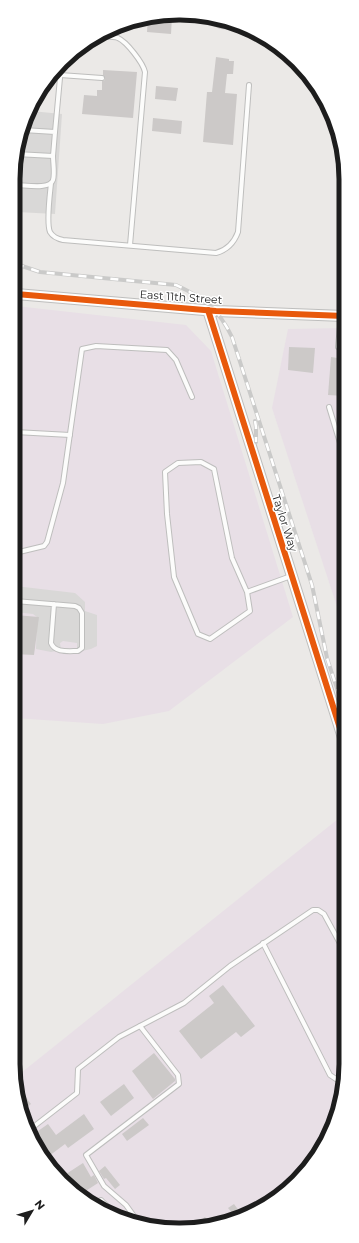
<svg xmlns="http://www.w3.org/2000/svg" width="359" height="1243" viewBox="0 0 359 1243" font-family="Montserrat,sans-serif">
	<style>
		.industrial { fill: #e8dfe6 }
		.parking { fill: #d9d8d7 }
		.building { fill: #ccc9c8 }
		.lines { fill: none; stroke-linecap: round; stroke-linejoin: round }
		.service-casing { stroke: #bebebd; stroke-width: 6 }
		.tertiary-casing { stroke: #bebebd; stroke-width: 12 }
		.service { stroke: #fcfcfb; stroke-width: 4 }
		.tertiary { stroke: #fcfcfb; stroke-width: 10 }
		.rail-casing { stroke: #cacac9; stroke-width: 4 }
		.rail { stroke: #fff; stroke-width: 2.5; stroke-dasharray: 8; stroke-linecap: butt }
		.cycleway-casing { stroke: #fff; stroke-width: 8 }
		.cycleway { stroke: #e8590c; stroke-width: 6 }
		.labels { text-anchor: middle; stroke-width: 3; stroke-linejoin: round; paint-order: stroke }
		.street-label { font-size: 11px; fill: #1d1d1d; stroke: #fff }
		.rim { fill: none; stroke: #1d1d1d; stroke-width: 5 }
	</style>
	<rect width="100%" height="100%" fill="#ebe9e7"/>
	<g class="industrial">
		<polygon points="16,306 186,325 211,351 293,617 169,711 103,724 14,718"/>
		<polygon points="344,328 344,628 272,408 288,329"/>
		<polygon points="343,815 343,1096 324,1147 281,1196 223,1224 168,1230 106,1213 54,1173 26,1127 16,1077"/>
	</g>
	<g class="parking">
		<polygon points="31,111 62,114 55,214 17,212 16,211 16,147"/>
		<polygon points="15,586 75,593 85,602 85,611 97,615 97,646 91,649 77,652 77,643 63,641 60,643 61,650 51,652 36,649 37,617 33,614 15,612"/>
	</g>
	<g class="building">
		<polygon points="148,16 172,16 171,34 147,32"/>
		<polygon points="202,16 212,16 245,27 230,30 220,29 211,25"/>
		<polygon points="216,57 229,59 229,61 234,61 233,74 227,74 225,93 237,94 233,145 203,142 207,92 212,92"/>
		<polygon points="103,70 137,72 133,118 82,114 84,95 97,96 97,90 102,90 102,81 105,80 105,78 103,75"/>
		<polygon points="156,86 178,88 176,101 155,99"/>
		<polygon points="153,118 182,121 181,134 152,131"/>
		<polygon points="289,347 315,348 313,373 288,370"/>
		<polygon points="331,357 344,359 344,396 328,395"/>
		<polygon points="15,615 39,617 34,655 14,654"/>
		<polygon points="223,985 255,1026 241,1037 236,1032 201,1059 179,1031 214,1003 209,996"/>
		<polygon points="154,1053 175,1079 175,1081 153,1099 132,1071"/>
		<polygon points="124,1084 134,1098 111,1116 100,1102"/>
		<polygon points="18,1087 31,1104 22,1111 21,1102"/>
		<polygon points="84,1114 94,1129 68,1148 65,1144 45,1159 31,1136 48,1124 56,1135"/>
		<polygon points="143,1118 149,1125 127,1141 122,1134"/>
		<polygon points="83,1163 91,1177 94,1175 98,1183 81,1194 60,1178"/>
		<polygon points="105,1166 120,1185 115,1189 106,1178 104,1179 99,1171"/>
		<polygon points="234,1204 242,1215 236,1218 228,1208"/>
		<polygon points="205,1217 211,1225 192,1227"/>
	</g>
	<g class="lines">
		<g class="service-casing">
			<g id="service">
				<path d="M 99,36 C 105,37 112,36 118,38 C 127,42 143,63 145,72 L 130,245"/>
				<polyline points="60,75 102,78"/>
				<polyline points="55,132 61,67"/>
				<polyline points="16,154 53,156 55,132 23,130"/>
				<path d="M 51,183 C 50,194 46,223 50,232 C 53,237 58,239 63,240 L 216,253 C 227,250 234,243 238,232 L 249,85"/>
				<path d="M 16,185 C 25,185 50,190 53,180 C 55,173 53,163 53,156"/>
				<polyline points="341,316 338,347 344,348"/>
				<polyline points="329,407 344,456"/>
				<polyline points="15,432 70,435"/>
				<polyline points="15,553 44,546 47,542 63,483 82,349 96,346 167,350 176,360 192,397"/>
				<polyline points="247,592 250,611 210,639 198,634 174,577 167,514 165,472 178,463 201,462 214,469 232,558 247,592 291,576"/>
				<path d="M 15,601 L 75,606 L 79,608 L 82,613 L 82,648 L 78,651 C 68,651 55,653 51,643 L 54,604"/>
				<polyline points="263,943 330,1075 336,1079 343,1074"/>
				<polyline points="28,1131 77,1093 78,1069 119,1037 184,1003 230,966 313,910 318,910 324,914 343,949"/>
				<polyline points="93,1203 101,1200 107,1206 112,1215"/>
				<polyline points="136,1221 136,1219 126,1205 104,1186 86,1155 179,1084 178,1075 140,1026"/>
			</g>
		</g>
		<g class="tertiary-casing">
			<g id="tertiary">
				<polyline points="16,294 216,311 344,316"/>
				<polyline points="208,310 344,741"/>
			</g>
		</g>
		<use href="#service" class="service"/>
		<use href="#tertiary" class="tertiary"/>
		<g class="rail-casing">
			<g id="rail">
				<path d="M 16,264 L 40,272 L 176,285 C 204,298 218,308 232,337 L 312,585 L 327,658 L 344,710"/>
				<polyline points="255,421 256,427 256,442"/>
			</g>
		</g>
		<use href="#rail" class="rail"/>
		<g class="cycleway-casing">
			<g id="cycleway">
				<polyline points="16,294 216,311 344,316"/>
				<polyline points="208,310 344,741"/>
			</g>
		</g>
		<use href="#cycleway" class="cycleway"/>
	</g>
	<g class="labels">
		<g class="street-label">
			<text transform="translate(181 297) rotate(4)" y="4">East 11th Street</text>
			<text transform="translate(285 523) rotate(72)" y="4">Taylor Way</text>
		</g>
	</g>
	<path d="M0 0H359V1243H0ZM179 20H180A159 159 0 0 1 339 179V1064A159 159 0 0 1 180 1223H179A159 159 0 0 1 20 1064V179A159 159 0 0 1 179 20Z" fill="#fff" fill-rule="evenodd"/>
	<path class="rim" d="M179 20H180A159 159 0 0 1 339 179V1064A159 159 0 0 1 180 1223H179A159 159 0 0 1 20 1064V179A159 159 0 0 1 179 20Z"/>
	<g transform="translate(32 1211) rotate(52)" stroke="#ffffff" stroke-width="3" paint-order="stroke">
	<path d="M0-3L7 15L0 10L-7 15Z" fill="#1d1d1d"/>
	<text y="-6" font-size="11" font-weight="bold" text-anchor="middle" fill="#1d1d1d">N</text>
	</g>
</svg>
